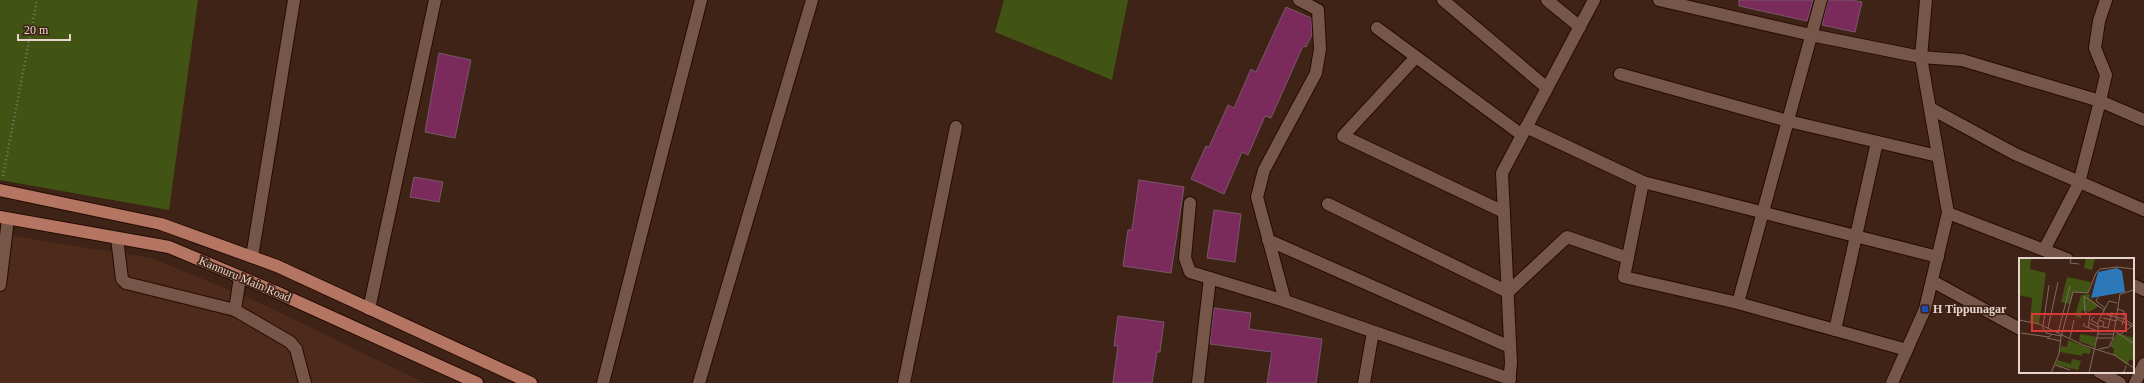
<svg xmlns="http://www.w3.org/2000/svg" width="2144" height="383" viewBox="0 0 2144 383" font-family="'Times New Roman',serif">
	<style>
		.built { fill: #4d2a1a }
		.green { fill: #425414 }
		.building { fill: #7a2b5c; stroke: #775869 }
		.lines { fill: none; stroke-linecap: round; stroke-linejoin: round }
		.minor-casing { stroke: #250b02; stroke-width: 14 }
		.major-casing { stroke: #250b02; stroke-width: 14 }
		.path { stroke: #8a7368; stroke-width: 2.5; stroke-dasharray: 1 3; stroke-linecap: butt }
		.minor { stroke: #765648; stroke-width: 12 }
		.major { stroke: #b47562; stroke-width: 12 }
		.transit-dot { fill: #1a4fb4; stroke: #3f2316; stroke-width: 1.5 }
		.labels { text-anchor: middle; stroke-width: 3.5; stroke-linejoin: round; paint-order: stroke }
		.street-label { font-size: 12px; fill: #e7d4cc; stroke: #3f2316 }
		.poi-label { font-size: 12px; font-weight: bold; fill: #e7d4cc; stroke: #3f2316; text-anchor: start }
		.inset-road { fill: none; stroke: #826a5f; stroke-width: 1 }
		.view { fill: #d83938; fill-opacity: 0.15; stroke: #d83938; stroke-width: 2 }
		.inset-edge { fill: none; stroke: #e7d4cc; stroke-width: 2 }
	</style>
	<rect width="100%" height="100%" fill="#3f2316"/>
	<polygon class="built" points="0,234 151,258 254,300 425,383 0,383"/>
	<g class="green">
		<polygon points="0,0 198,0 169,210 0,180"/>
		<polygon points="1004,0 1128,0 1112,80 995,32"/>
	</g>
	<g class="building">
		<polygon points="1739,0 1813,0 1807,21 1739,6"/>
		<polygon points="1828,0 1851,0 1862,2 1855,32 1822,25"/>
		<polygon points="1286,7 1311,18 1312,35 1306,47 1303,46 1271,118 1265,116 1248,155 1242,152 1224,194 1191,179 1206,146 1209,147 1228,105 1234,108 1251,69 1256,72"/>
		<polygon points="439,53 471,60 455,138 425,132"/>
		<polygon points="414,177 443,182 439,202 410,197"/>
		<polygon points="1139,180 1184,187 1171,273 1123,266 1128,230 1132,230"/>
		<polygon points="1214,210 1241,214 1235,262 1207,258"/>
		<polygon points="1214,308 1251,313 1249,329 1322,339 1316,383 1267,383 1272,352 1210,344"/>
		<polygon points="1118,316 1164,322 1160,352 1157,352 1152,383 1113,383 1118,346 1114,346"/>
	</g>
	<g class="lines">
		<g class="minor-casing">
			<g id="minor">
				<polyline points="1443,0 1547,88"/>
				<polyline points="1547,0 1580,27"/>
				<polyline points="1659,0 1811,35 1921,57 1962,60 2100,101 2079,183 2044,250"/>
				<polyline points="2106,0 2099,21 2095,48 2106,75 2100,101 2144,120"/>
				<polyline points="1377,28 1522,135"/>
				<polyline points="1416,57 1343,136 1504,212"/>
				<polyline points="1620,74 1788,121 1938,156"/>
				<polyline points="1930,108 2015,154 2144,210"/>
				<polyline points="1526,127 1643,182 1624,277 1738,303 1821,0"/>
				<polyline points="1643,182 1938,257"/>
				<polyline points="1190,203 1185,258 1190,272 1285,301 1510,379"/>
				<polyline points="1328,204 1508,292 1567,237 1628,258"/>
				<polyline points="1948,213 2067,259"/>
				<polyline points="117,238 122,279 126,283 235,310"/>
				<polyline points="1268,240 1510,347"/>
				<polyline points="252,257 294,0"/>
				<polyline points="240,277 235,310 290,342 296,349 305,383"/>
				<polyline points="1932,281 2020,329"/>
				<polyline points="0,285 8,219"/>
				<polyline points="2133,285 2144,290"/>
				<polyline points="1285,301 1257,197 1264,170 1316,73 1320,49 1318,10 1299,0"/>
				<polyline points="1738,303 1907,350"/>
				<polyline points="369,309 435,0"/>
				<polyline points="1835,330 1877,142"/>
				<polyline points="2099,372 2120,383"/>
				<polyline points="603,383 701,0"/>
				<polyline points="699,383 812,0"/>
				<polyline points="904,383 956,127"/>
				<polyline points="1198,383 1210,278"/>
				<polyline points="1364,383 1373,332"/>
				<polyline points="1509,383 1511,363 1502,173 1594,0"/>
				<polyline points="1892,383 1925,309 1948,213 1921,57 1926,0"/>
				<polyline points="2135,383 2144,364"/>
			</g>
		</g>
		<g class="major-casing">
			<g id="major">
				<polyline points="0,190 161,224 277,266 531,383"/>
				<polyline points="0,217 169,247 276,292 477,383"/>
			</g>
		</g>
		<polyline class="path" points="3,176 37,0"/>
		<use href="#minor" class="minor"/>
		<use href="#major" class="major"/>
	</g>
	<rect class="transit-dot" x="1921" y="305" width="8" height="8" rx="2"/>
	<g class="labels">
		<g class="street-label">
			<text transform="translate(245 279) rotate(23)" y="4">Kannuru Main Road</text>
		</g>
		<g class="poi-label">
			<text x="1933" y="313">H Tippunagar</text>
		</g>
	</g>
	<g transform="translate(2019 258)">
		<rect width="115" height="115" fill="#3f2316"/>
		<path d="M 0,0 L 12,0 L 11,11 L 27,15 L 20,66 L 11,64 L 13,40 L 0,37 ZM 67,0 L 76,0 L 73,12 L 65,10 ZM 48,19 L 72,24 L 69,35 L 54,34 L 51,46 L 42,44 ZM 71,36 L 70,40 L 80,48 L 70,54 L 63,52 L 62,60 L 56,58 L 62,37 ZM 98,75 L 115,80 L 115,103 L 111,101 L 108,107 L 94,96 L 95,91 L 91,88 ZM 61,76 L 78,79 L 75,89 L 60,83 ZM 49,82 L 72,91 L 71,96 L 64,95 L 63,98 L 41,94 L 42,88 L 48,89 ZM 53,101 L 62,103 L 59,112 L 37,107 L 38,102 L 52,106 Z" fill="#425414"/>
		<path d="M 98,10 L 103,13 L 106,34 L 72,40 L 79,14 Z" fill="#2c78b8"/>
		<path class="inset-road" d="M 52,0 L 51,5 L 60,6M 65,38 L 66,54 L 71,57 L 69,70M 65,38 L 85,52M 79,39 L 77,43 L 86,50M 98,51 L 105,53 L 105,61 L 115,67M 85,56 L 105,61 L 103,67M 75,59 L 72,62 L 79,66M 84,60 L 98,63M 98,61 L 115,69M 0,62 L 20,66 L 64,87 L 95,97 L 115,110M 80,62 L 85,64 L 84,69 L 89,70 L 93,54M 65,65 L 65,68 L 79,73M 71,65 L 79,69 L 84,68M 24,68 L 30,27M 23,69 L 27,75 L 42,78M 29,70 L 39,24M 96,73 L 115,86M 2,75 L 30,79 L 32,77M 39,75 L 51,28M 79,76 L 95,76M 100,77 L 113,68M 28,80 L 42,83M 51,80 L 55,62M 78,80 L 94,80M 80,91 L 90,89 L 94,81 L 101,36 L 115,32M 36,107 L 51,112M 32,115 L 40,96 L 42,79 L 54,34 L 69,35 L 77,15 L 81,11 L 98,9 L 115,11M 70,115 L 79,75 L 79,64 L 90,43 L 98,45M 99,115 L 105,114 L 107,108"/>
		<path class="view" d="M 13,56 L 107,56 L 107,73 L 13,73 Z"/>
		<rect width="115" height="115" class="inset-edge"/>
	</g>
	<path d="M18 34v6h52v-6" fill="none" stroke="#e7d4cc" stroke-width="2"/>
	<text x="24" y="34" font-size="12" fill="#e7d4cc" stroke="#3f2316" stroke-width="3" paint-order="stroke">20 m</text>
</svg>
